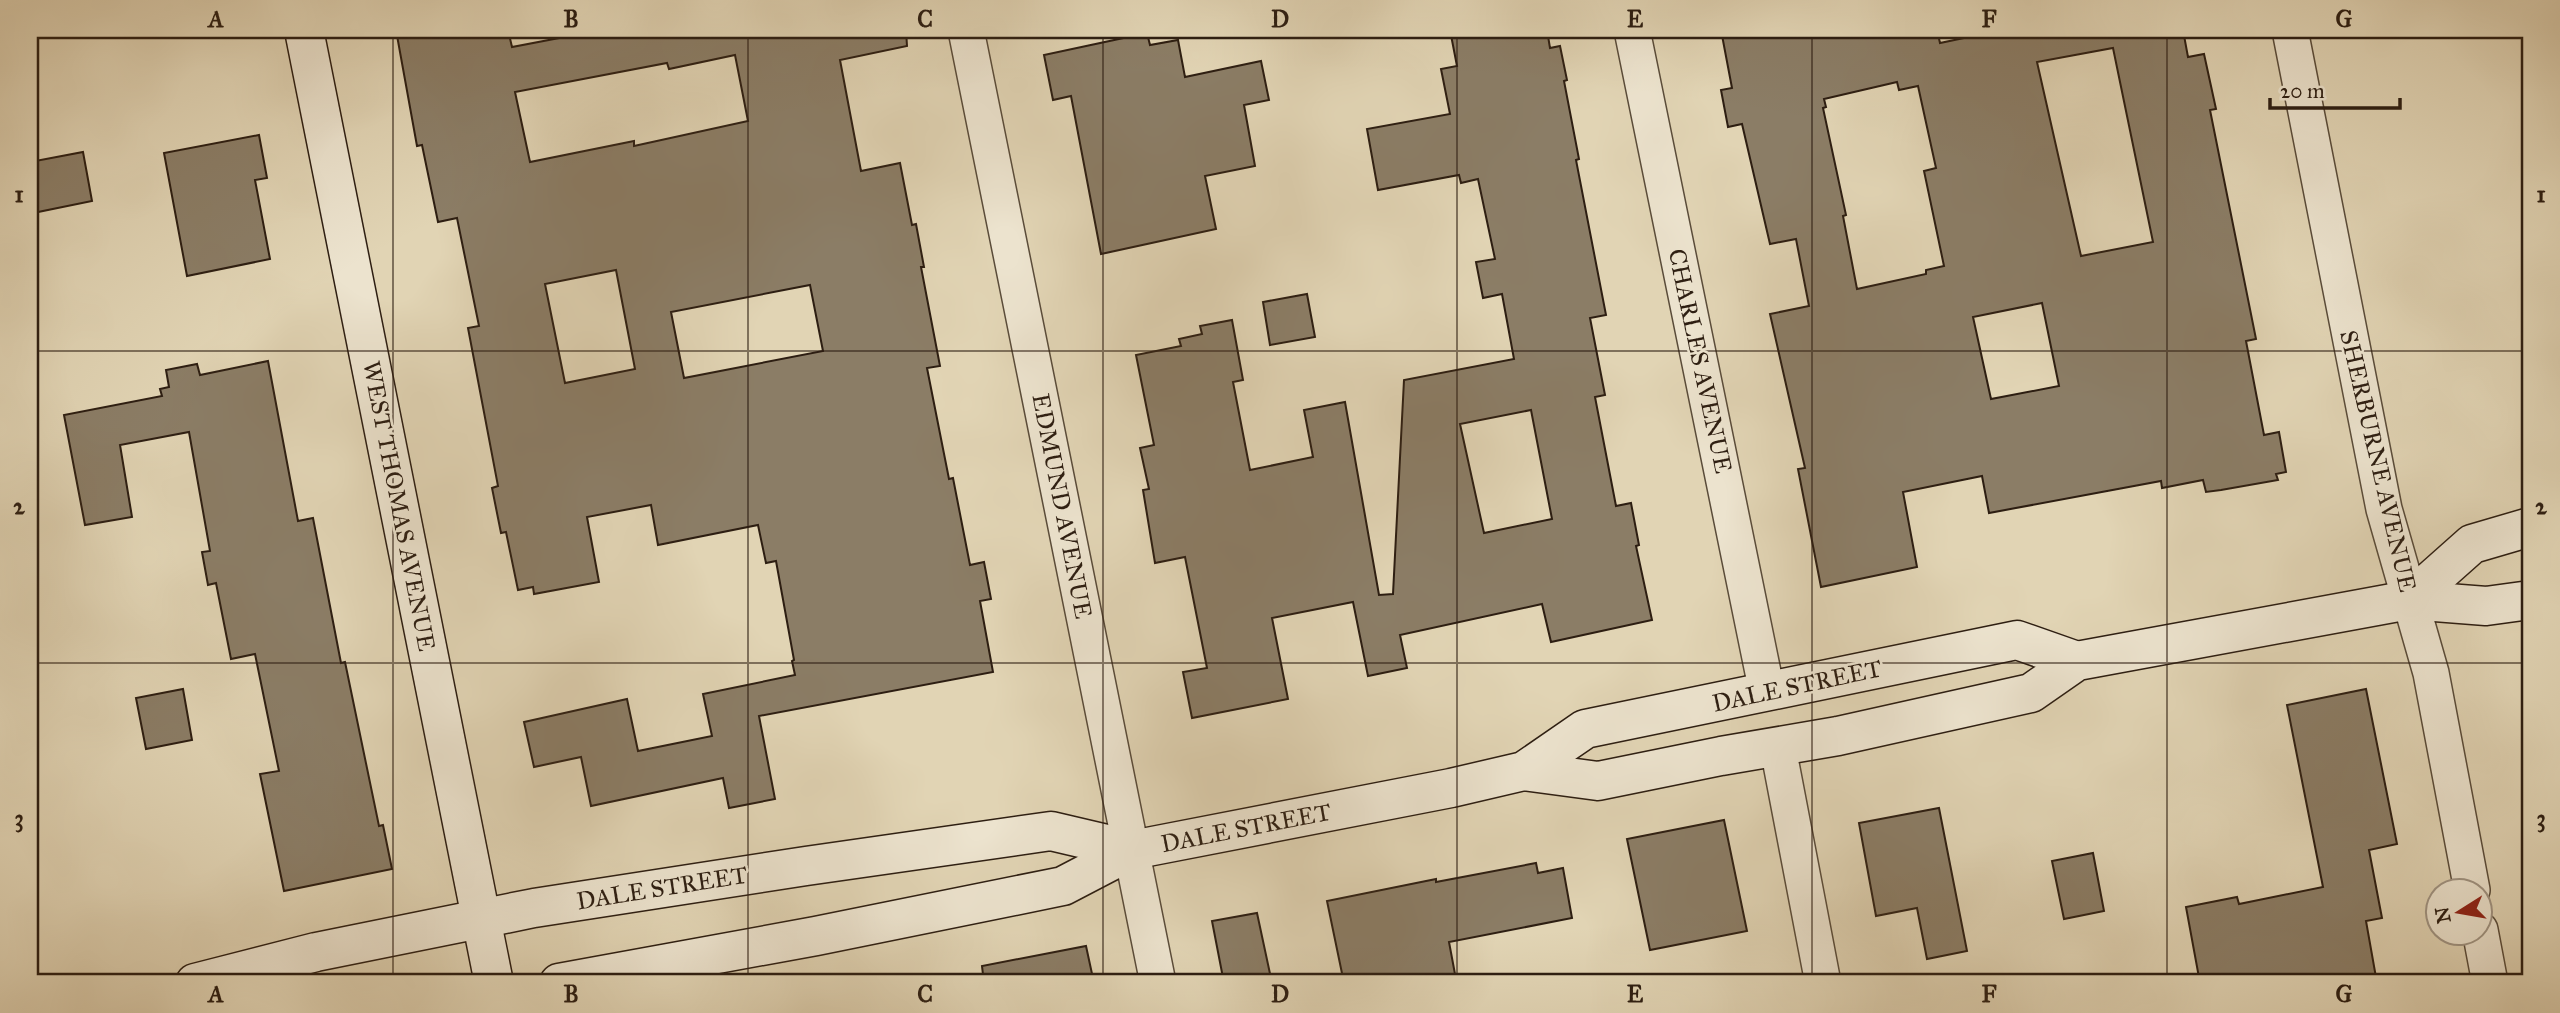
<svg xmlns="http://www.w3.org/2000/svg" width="2560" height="1013" viewBox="0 0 2560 1013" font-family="'IM FELL Great Primer',serif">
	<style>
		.building { fill: #8b7d66; stroke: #2d1e12; stroke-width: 2; fill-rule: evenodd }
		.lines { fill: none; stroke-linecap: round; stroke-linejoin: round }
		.street-casing { stroke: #5a4c3a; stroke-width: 38 }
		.secondary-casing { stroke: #2d1e12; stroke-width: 41 }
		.street { stroke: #ece3ce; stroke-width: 35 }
		.secondary { stroke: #ece3ce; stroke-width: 38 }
		.grid { fill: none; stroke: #2d1e12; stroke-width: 2; stroke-opacity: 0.55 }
		.labels { text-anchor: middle; stroke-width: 5; stroke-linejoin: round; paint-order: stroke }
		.street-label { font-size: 24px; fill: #2d1e12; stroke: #ece3ce }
		.neatline { fill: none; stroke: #2d1e12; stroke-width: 2.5 }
		.grid-label { font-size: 23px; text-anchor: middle; font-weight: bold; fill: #2d1e12 }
	</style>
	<rect width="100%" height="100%" fill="#e1d4b4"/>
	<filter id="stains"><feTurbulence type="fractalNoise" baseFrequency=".00286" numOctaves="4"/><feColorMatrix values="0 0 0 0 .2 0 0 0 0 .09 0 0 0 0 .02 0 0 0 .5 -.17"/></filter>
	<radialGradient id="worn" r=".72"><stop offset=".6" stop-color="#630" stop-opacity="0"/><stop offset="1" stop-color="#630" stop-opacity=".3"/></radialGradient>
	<g class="building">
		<path d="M 396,30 L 508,30 L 512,47 L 601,30 L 906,30 L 907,46 L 840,60 L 861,171 L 900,163 L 912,225 L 916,224 L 924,267 L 921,267 L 940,366 L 927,368 L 949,479 L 953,478 L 970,565 L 984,562 L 991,599 L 980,601 L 993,672 L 759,716 L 775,799 L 729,808 L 723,778 L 591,806 L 581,757 L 534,767 L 524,722 L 627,699 L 638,751 L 712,736 L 703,694 L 795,675 L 792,661 L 794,660 L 776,561 L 766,563 L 758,525 L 658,545 L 651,505 L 587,517 L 599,582 L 534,594 L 533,587 L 518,590 L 506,532 L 501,533 L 492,488 L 498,486 L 468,328 L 479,326 L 457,218 L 438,222 L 422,145 L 417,146 ZM 735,55 L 748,121 L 634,146 L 634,141 L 530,162 L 515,92 L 667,63 L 669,69 ZM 616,270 L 635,369 L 565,383 L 545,284 ZM 810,285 L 823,351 L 684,378 L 671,312 Z"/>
		<path d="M 1450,30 L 1547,30 L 1550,48 L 1560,46 L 1567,80 L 1564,81 L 1579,159 L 1576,160 L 1606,315 L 1590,318 L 1605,395 L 1595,397 L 1616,506 L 1631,503 L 1639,545 L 1636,546 L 1652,620 L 1551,642 L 1542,604 L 1400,635 L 1407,668 L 1368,676 L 1353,602 L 1272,618 L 1288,699 L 1192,718 L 1183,672 L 1207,668 L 1185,557 L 1155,563 L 1143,490 L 1149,489 L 1140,448 L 1154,445 L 1136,355 L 1181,346 L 1179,339 L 1202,334 L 1200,326 L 1232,320 L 1243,380 L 1233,382 L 1250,470 L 1313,457 L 1304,410 L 1345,402 L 1379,595 L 1393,594 L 1404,380 L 1514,359 L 1502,294 L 1483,298 L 1476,262 L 1495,259 L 1478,179 L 1461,183 L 1459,175 L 1378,190 L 1367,129 L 1450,114 L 1441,69 L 1457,66 ZM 1531,410 L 1552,519 L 1484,533 L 1460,424 Z"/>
		<path d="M 1721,30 L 1937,30 L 1940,43 L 2002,30 L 2183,30 L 2188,57 L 2204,54 L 2216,109 L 2210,110 L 2256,339 L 2246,341 L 2264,435 L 2279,432 L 2286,472 L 2276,474 L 2278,480 L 2221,490 L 2206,492 L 2203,480 L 2162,488 L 2161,481 L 1989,513 L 1982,476 L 1903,492 L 1917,567 L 1821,587 L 1798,469 L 1805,468 L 1770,314 L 1809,306 L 1796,239 L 1770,244 L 1742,124 L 1728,127 L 1721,90 L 1732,88 ZM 2113,48 L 2153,242 L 2081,256 L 2037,62 ZM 1897,82 L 1899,90 L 1918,86 L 1936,168 L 1924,171 L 1944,266 L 1926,270 L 1926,274 L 1857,289 L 1843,216 L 1846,215 L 1823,108 L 1826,107 L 1824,99 ZM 2042,303 L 2059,386 L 1991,399 L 1973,317 Z"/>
		<polygon points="1147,33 1150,45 1178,40 1185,77 1261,61 1269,100 1244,105 1255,166 1205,176 1216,229 1101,254 1071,96 1053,100 1044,55"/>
		<polygon points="259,135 267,178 255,180 270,259 187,276 164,153"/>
		<polygon points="83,152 92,201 38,212 30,162"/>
		<polygon points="1307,294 1315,337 1270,345 1263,302"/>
		<polygon points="268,361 298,521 313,518 341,663 345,662 379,826 383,825 392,869 284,891 260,774 279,771 255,654 231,659 216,583 208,585 202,552 210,551 189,432 120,445 132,517 85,525 64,415 162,396 160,389 169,387 166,370 197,364 200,375"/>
		<polygon points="183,689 192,740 146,749 136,698"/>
		<polygon points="2366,689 2397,844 2369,850 2382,918 2366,921 2377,983 2200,983 2186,907 2237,897 2239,904 2323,887 2287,705"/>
		<polygon points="1939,808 1967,951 1927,959 1917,908 1876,916 1859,823"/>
		<polygon points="1724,820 1747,931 1650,950 1627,839"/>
		<polygon points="2093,853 2104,911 2064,919 2052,861"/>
		<polygon points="1536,863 1538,873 1563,868 1572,918 1449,942 1455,974 1413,983 1344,983 1327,901 1436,879 1436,882"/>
		<polygon points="1257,913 1272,983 1224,983 1212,921"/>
		<polygon points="1086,946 1094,983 984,983 982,966"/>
	</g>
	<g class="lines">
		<g class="street-casing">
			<g id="street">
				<polyline points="966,30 1158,983"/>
				<polyline points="1632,30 1767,692"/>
				<polyline points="2290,30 2384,509 2431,673 2472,890"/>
				<polyline points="1778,748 1823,983"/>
				<polyline points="2480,930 2490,983"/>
			</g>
		</g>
		<g class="secondary-casing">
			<g id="secondary">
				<polyline points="304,30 494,983"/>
				<polyline points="2409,600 2472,544 2530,527"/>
				<polyline points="1524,771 1598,781 1721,756 1838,736 2031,693 2077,661 2409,600 2486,606 2530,600"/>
				<polyline points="195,983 316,952 534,908 806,866 1051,831 1132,850"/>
				<polyline points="559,983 816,936 1063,886 1132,850 1451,788 1524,771 1585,729 2017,640 2077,661"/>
			</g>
		</g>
		<use href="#street" class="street"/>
		<use href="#secondary" class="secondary"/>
	</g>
	<path class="grid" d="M 393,30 L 393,983M 748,30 L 748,983M 1103,30 L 1103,983M 1457,30 L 1457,983M 1812,30 L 1812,983M 2167,30 L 2167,983M 30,351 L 2530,351M 30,663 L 2530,663"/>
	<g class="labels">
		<g class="street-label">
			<text transform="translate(1700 361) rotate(78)" y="8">CHARLES AVENUE</text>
			<text transform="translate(2378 461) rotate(77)" y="8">SHERBURNE AVENUE</text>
			<text transform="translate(399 506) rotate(79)" y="8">WEST THOMAS AVENUE</text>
			<text transform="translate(1062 506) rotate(79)" y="8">EDMUND AVENUE</text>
			<text transform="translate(1797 686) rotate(-12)" y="8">DALE STREET</text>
			<text transform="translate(1246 828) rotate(-11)" y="8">DALE STREET</text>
			<text transform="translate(662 888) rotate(-9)" y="8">DALE STREET</text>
		</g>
	</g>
	<rect width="2560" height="1013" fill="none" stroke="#e1d4b4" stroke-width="77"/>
	<g transform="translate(2459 912) rotate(259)"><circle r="33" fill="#ece3ce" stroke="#a09483" stroke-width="2"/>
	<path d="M0-5L12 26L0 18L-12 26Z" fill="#8f2418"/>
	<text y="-10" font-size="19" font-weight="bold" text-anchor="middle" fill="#2d1e12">N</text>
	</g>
	<path d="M2270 98v10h130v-10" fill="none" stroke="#2d1e12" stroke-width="3.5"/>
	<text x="2280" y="98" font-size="21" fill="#2d1e12" stroke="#ece3ce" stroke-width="5" paint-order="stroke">20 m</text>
	<rect x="38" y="38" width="2484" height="936" class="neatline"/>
	<g class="grid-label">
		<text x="216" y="27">A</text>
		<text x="571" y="27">B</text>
		<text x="925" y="27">C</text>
		<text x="1280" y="27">D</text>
		<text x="1635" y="27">E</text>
		<text x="1989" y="27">F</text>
		<text x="2344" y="27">G</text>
		<text x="19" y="202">1</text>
		<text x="2541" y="202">1</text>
		<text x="19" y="514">2</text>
		<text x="2541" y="514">2</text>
		<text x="19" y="826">3</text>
		<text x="2541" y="826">3</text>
		<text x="216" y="1002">A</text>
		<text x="571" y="1002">B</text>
		<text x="925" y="1002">C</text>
		<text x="1280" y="1002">D</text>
		<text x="1635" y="1002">E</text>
		<text x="1989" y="1002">F</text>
		<text x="2344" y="1002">G</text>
	</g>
	<rect width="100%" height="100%" filter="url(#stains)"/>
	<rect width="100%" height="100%" fill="url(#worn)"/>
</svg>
